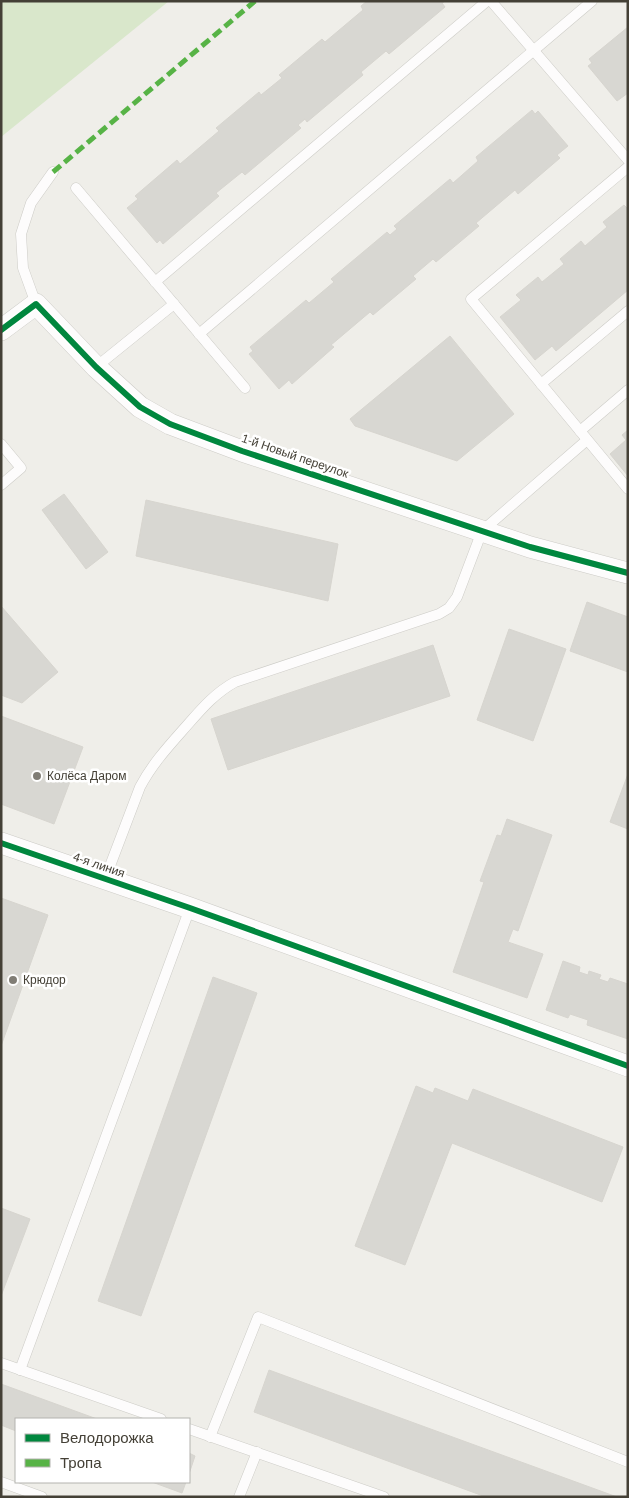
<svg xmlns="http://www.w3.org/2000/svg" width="629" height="1498" viewBox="0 0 629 1498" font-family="Arial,sans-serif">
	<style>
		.green { fill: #d9e7cb }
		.building { fill: #d8d7d2; stroke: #d7d5cf }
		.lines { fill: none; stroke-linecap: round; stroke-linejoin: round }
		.lane-casing { stroke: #cdccc7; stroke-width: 11 }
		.street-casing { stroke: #cdccc7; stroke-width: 22 }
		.lane { stroke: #fdfcfc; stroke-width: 10 }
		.street { stroke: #fdfcfc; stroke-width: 21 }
		.quiet { stroke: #57b346; stroke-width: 5; stroke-dasharray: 10 5; stroke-linecap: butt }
		.cycleway-casing { stroke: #fff; stroke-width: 9 }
		.cycleway { stroke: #00873e; stroke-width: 6 }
		.poi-dot { fill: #807d75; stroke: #fff; stroke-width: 2 }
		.labels { text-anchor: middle; stroke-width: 5; stroke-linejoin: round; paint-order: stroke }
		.street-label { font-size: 12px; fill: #444036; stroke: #fff }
		.poi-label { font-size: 12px; fill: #444036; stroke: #fff; text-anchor: start }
	</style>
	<rect width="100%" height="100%" fill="#efeee9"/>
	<polygon class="green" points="1,1 169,1 1,137"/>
	<g class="building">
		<polygon points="367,1 445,1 442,3 445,7 389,54 386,51 361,72 363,75 307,122 305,119 298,125 301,128 245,175 242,172 216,193 219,196 163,244 160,240 157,243 127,208 138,199 135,196 177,160 180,164 219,131 216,128 259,92 261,95 282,78 279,75 322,39 325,42 363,10 361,6"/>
		<polygon points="628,27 628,93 617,101 588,66 592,63 589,59"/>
		<polygon points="532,110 535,114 538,111 568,146 557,155 560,158 518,194 515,190 476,223 479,226 436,262 433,259 413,276 416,279 373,315 370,312 331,345 334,347 292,384 289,380 279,389 249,354 253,351 250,347 306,300 309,303 334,282 331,279 387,232 390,235 397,229 394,226 450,179 453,183 478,161 476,157"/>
		<polygon points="624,205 628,209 628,290 556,351 552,346 535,360 500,317 521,300 516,295 538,277 542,282 564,264 560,259 581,241 585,246 607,227 603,222"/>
		<polygon points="450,336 514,414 457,461 355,426 350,419"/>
		<polygon points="628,430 628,476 610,454 626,440 622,435"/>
		<polygon points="64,494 108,552 86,569 42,510"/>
		<polygon points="146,500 338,544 328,601 136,556"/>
		<polygon points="587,602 628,617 628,672 570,651"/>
		<polygon points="1,606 58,672 22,703 1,695"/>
		<polygon points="509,629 566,649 533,741 477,720"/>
		<polygon points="433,645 450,696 228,770 211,719"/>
		<polygon points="1,716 83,747 54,824 1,804"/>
		<polygon points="628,774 628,829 610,822"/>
		<polygon points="507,819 552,835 518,931 513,929 508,942 543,954 527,998 453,972 484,882 480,881 497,835 501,836"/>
		<polygon points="1,898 48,915 1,1046"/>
		<polygon points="563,961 580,967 579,972 588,975 589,971 601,975 599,979 608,982 610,978 628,984 628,1039 587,1025 588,1020 570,1014 568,1018 546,1010"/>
		<polygon points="213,977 257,993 141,1316 98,1301"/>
		<polygon points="416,1086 433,1093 435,1088 468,1101 473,1089 623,1147 602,1202 452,1143 405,1265 355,1246"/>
		<polygon points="1,1208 30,1219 1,1296"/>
		<polygon points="269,1370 617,1497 486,1497 254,1412"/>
		<polygon points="1,1384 97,1419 16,1419 16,1431 1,1425"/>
		<polygon points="189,1453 195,1456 189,1474"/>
		<polygon points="152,1482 186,1482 182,1493"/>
	</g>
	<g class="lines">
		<g class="lane-casing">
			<g id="lane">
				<polyline points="491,1 628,160"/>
				<polyline points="628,167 471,299 628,489"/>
				<polyline points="76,188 245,388"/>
				<polyline points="155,282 487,1"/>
				<polyline points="36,304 23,268 21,234 31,203 53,172"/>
				<polyline points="199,334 592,1"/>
				<polyline points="96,367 174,304"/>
				<polyline points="541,384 628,311"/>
				<polyline points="580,431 628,390"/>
				<polyline points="1,444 21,468 1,485"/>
				<path d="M 105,879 L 140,787 C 151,766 166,749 182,731 C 199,712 213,694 235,682 L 439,614 L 449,608 L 457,597 L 482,531 L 587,440"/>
				<polyline points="1,1363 161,1419"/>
				<polyline points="20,1370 190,908"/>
				<polyline points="189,1429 384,1497"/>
				<polyline points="210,1437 258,1317 628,1462"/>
				<polyline points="1,1482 42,1497"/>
				<polyline points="239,1497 257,1452"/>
			</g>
		</g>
		<g class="street-casing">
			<g id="street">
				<polyline points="1,330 36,304 96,367 140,407 170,424 242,451 530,547 628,573"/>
				<polyline points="1,843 190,908 628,1066"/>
			</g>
		</g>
		<use href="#lane" class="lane"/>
		<use href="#street" class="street"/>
		<polyline class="quiet" points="53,172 255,1"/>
		<g class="cycleway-casing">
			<g id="cycleway">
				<polyline points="1,330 36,304 96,367 140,407 170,424 242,451 530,547 628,573"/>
				<polyline points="1,843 190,908 628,1066"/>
			</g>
		</g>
		<use href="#cycleway" class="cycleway"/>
	</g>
	<g class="poi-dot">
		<circle cx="37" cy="776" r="5"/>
		<circle cx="13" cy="980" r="5"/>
	</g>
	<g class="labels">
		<g class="street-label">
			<text transform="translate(295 456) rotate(19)" y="4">1-й Новый переулок</text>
			<text transform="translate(99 865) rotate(19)" y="4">4-я линия</text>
		</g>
		<g class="poi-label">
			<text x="47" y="780">Колёса Даром</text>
			<text x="23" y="984">Крюдор</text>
		</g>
	</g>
	<rect width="629" height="1498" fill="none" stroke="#444036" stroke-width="5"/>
	<rect x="15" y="1418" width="175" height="65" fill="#ffffff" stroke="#b4b3af"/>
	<rect x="25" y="1434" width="25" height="8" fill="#00873e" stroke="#b4b3af"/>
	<text x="60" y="1443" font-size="15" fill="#444036">Велодорожка</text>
	<rect x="25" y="1459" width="25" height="8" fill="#57b346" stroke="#b4b3af"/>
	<text x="60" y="1468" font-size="15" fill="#444036">Тропа</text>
</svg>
